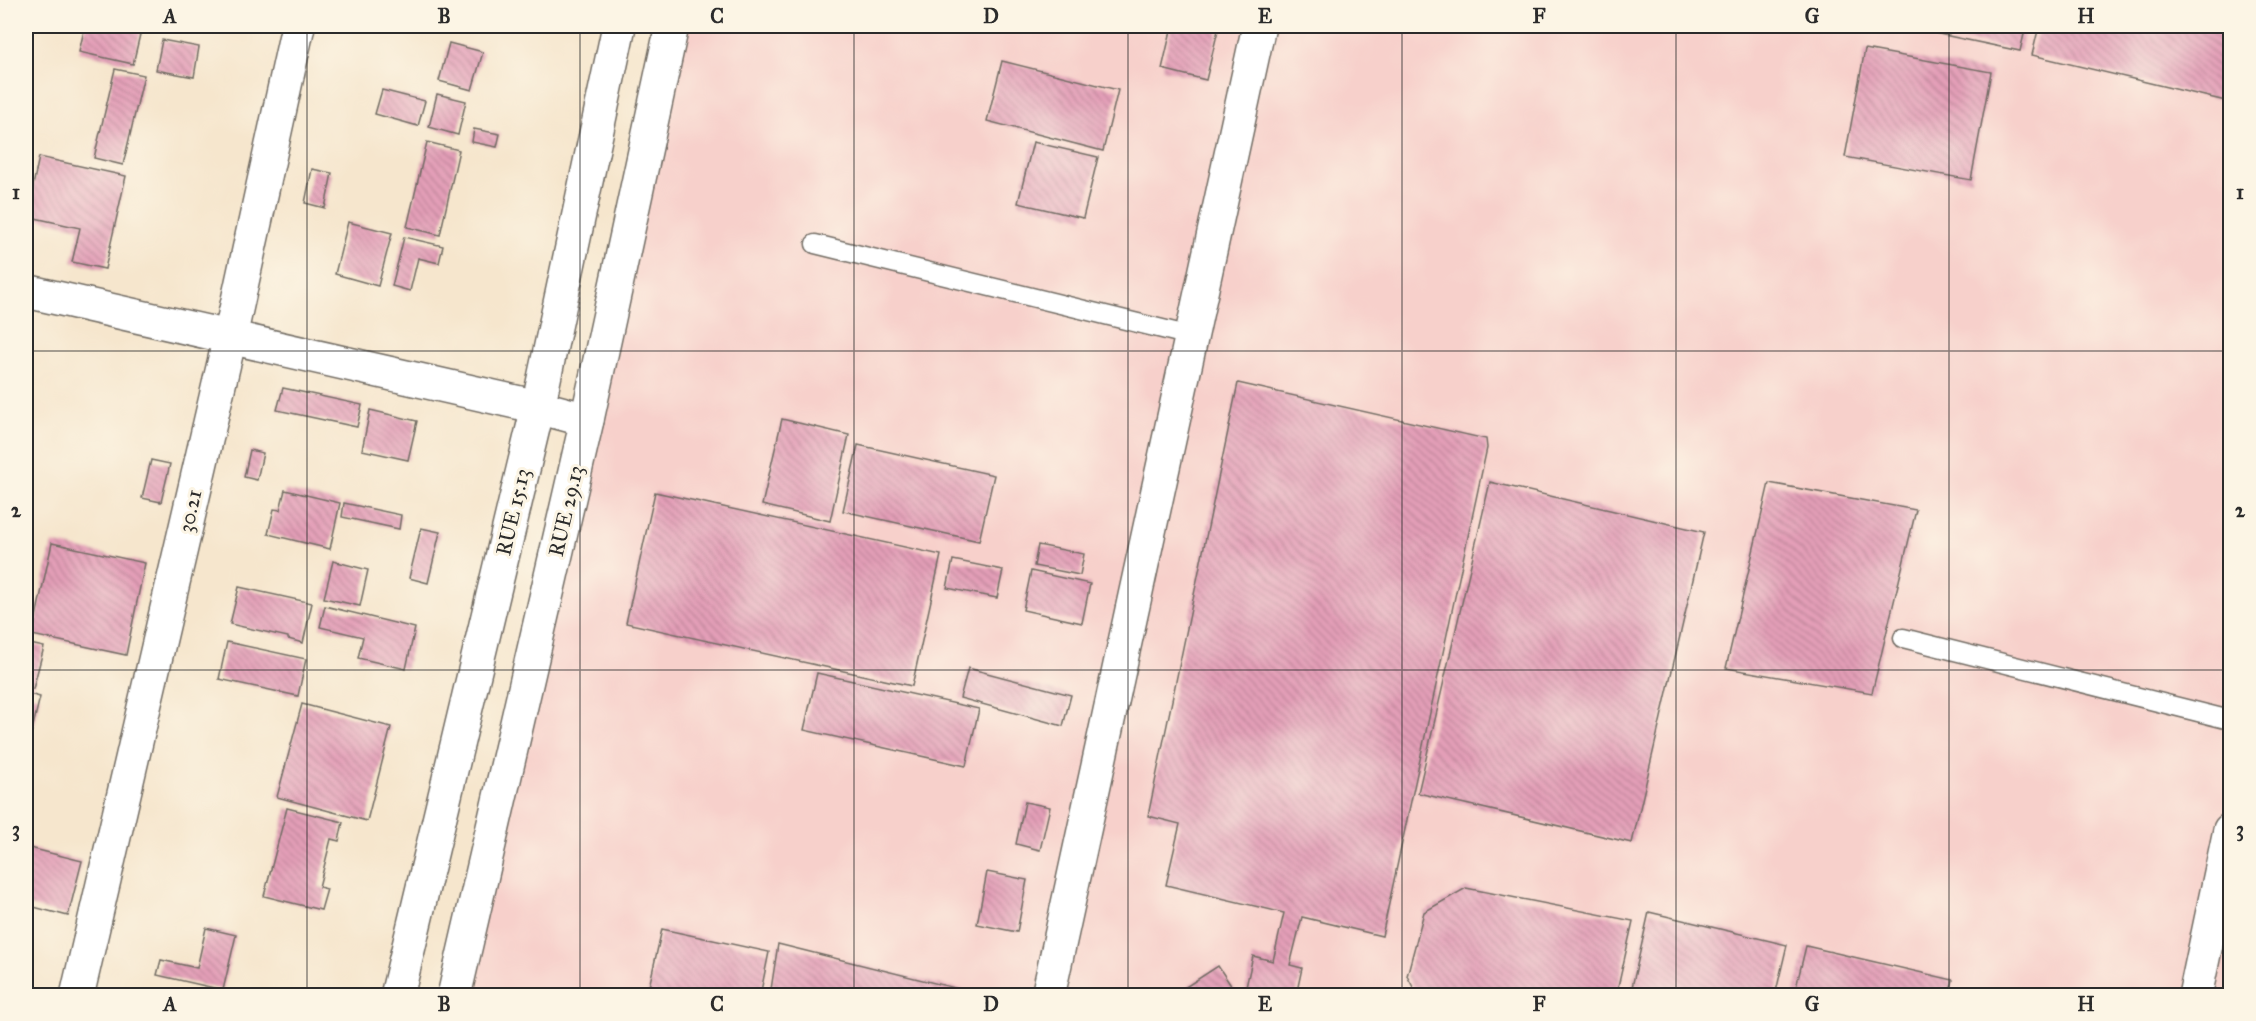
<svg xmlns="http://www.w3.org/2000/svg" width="2256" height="1021" viewBox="0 0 2256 1021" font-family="'IM FELL Great Primer',serif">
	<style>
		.built { fill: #f7d0cb }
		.building { fill: url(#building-back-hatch) }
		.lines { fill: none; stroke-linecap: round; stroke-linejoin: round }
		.lane-casing { stroke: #726c64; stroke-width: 21 }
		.street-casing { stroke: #726c64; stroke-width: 36 }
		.secondary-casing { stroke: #726c64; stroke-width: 36 }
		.lane { stroke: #fff; stroke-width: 18 }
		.street { stroke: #fff; stroke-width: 33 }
		.secondary { stroke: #fff; stroke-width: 33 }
		.grid { fill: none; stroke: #2b2b2b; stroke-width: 1.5; stroke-opacity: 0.55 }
		.labels { text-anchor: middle; stroke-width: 6; stroke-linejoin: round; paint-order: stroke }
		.street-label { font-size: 21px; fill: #2b2b2b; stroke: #fcf5e5 }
		.neatline { fill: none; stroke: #2b2b2b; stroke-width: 2 }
		.grid-label { font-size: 20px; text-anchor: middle; font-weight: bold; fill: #2b2b2b }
	</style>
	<defs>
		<pattern id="building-back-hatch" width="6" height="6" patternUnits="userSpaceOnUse" patternTransform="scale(1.5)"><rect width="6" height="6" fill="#e49fb8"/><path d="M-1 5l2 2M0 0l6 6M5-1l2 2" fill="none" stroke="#b98296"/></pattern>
	</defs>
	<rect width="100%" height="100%" fill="#fcf5e5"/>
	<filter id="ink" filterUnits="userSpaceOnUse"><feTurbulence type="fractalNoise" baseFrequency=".0167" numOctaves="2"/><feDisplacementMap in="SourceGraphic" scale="12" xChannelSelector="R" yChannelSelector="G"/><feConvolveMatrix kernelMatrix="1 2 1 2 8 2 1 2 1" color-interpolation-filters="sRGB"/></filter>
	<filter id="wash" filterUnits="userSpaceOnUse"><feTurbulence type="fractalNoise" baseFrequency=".008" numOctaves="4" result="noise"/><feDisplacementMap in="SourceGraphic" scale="24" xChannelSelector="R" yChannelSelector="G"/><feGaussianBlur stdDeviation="1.35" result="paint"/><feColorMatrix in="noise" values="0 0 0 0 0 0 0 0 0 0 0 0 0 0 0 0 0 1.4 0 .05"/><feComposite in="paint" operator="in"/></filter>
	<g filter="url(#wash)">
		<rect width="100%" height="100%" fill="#f6e6cd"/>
		<polygon class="built" points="672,26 2230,26 2230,995 454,996"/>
		<g id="blocks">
			<g class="building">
				<polygon points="85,26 142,26 133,64 79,52"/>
				<polygon points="1172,26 1219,26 1206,80 1162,69"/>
				<polygon points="1901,26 2026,26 2020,51"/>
				<polygon points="2039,26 2203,26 2230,32 2230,102 2032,55"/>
				<polygon points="162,40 199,47 194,77 156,70"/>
				<polygon points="449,43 483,52 472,90 439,81"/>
				<polygon points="1865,49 1991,72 1971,180 1845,157"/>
				<polygon points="1002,61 1118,90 1103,151 987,121"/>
				<polygon points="115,69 144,75 123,165 94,158"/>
				<polygon points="382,90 425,101 418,126 375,114"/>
				<polygon points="437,94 466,101 458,135 429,127"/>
				<polygon points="474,129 500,134 497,147 472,142"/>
				<polygon points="427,142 459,150 440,235 407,227"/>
				<polygon points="1033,142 1098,157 1083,218 1018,203"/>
				<polygon points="39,157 126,176 105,269 72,262 80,228 35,218 28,209"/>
				<polygon points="312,169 332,173 325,208 305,203"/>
				<polygon points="348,222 392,233 378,286 335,274"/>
				<polygon points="404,237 443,246 439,263 418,258 410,291 392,286"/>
				<polygon points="1238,383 1486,439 1487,448 1382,936 1302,917 1290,965 1302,968 1296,996 1244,996 1253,956 1273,961 1284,913 1166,885 1180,824 1148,816"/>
				<polygon points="283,388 362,405 357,427 277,410"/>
				<polygon points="370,410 417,421 408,460 362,450"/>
				<polygon points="782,419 849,435 830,521 762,505"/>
				<polygon points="858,445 994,475 979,541 843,511"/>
				<polygon points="250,450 263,453 257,480 244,477"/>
				<polygon points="151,460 170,464 161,502 142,498"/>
				<polygon points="1490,482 1704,532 1632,843 1418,793"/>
				<polygon points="1769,483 1916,510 1872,693 1726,668"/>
				<polygon points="285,490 340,503 330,549 268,534 274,509 280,510"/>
				<polygon points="655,492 941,555 912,686 626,623"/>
				<polygon points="344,503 401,515 399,529 342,517"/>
				<polygon points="421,528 440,532 428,583 409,578"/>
				<polygon points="52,543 145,563 126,655 32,635"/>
				<polygon points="1038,545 1084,554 1080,575 1034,566"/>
				<polygon points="953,560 1003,570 997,598 947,588"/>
				<polygon points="333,561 368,570 360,606 324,598"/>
				<polygon points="1031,571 1090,584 1082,623 1023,610"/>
				<polygon points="239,587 312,603 303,643 288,639 288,637 230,624"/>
				<polygon points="325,606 415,628 406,669 358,658 363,637 320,627"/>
				<polygon points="227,642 306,659 298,696 219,679"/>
				<polygon points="30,644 44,647 33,689 26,687 26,662"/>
				<polygon points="968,668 1071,695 1063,726 960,698"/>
				<polygon points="817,673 979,709 966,766 804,730"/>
				<polygon points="26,693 40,697 31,734 26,733"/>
				<polygon points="302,704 391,727 367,821 277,797"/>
				<polygon points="1025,802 1050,807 1040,850 1016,844"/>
				<polygon points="287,808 343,822 339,841 331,839 319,887 327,889 321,910 264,896"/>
				<polygon points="26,847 82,861 68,916 26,905"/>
				<polygon points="987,872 1027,880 1017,932 977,924"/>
				<polygon points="1466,888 1633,921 1616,996 1418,996 1407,976 1424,912"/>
				<polygon points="1649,912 1787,945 1775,996 1630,996"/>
				<polygon points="206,928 236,935 223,990 157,975 161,960 197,968"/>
				<polygon points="662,929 769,952 760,996 647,996"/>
				<polygon points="778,944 983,995 983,996 770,996"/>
				<polygon points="1806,946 1953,980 1949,996 1794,996"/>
				<polygon points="1218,966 1238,996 1181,996 1178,992"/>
			</g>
		</g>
	</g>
	<g filter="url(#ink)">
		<use href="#blocks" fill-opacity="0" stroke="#726c64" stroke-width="1.5"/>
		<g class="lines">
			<g class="lane-casing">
				<g id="lane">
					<polyline points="815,244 1191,336"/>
					<polyline points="1903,638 2230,720"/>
				</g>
			</g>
			<g class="street-casing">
				<g id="street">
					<polyline points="26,291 538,407 587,420"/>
					<polyline points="77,996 230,337 298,26"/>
					<polyline points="1048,996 1259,26"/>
					<polyline points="2195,996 2230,830"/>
				</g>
			</g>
			<g class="secondary-casing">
				<g id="secondary">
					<polyline points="397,996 538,407 619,26"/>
					<polyline points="454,996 587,420 672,26"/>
				</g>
			</g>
			<use href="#lane" class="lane"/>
			<use href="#street" class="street"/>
			<use href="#secondary" class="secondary"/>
		</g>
	</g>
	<path class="grid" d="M 307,26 L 307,996M 580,26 L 580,996M 854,26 L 854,996M 1128,26 L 1128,996M 1402,26 L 1402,996M 1676,26 L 1676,996M 1949,26 L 1949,996M 26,351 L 2230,351M 26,670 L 2230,670"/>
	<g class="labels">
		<g class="street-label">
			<text transform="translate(190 511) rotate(-77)" y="7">30.21</text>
			<text transform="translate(566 511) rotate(-77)" y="7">RUE 29.13</text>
			<text transform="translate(513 512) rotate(-77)" y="7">RUE 15.13</text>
		</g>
	</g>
	<rect width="2256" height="1021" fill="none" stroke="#fcf5e5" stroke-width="66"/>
	<rect x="33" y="33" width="2190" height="955" class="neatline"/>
	<g class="grid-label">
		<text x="170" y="23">A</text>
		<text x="444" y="23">B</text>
		<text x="717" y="23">C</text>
		<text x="991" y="23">D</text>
		<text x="1265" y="23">E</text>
		<text x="1539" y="23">F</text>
		<text x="1812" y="23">G</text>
		<text x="2086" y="23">H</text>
		<text x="16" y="199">1</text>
		<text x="2240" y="199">1</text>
		<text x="16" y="517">2</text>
		<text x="2240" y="517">2</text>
		<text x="16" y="836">3</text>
		<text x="2240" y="836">3</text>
		<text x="170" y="1011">A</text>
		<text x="444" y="1011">B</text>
		<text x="717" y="1011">C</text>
		<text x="991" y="1011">D</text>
		<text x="1265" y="1011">E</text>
		<text x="1539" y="1011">F</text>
		<text x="1812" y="1011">G</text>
		<text x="2086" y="1011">H</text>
	</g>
</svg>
